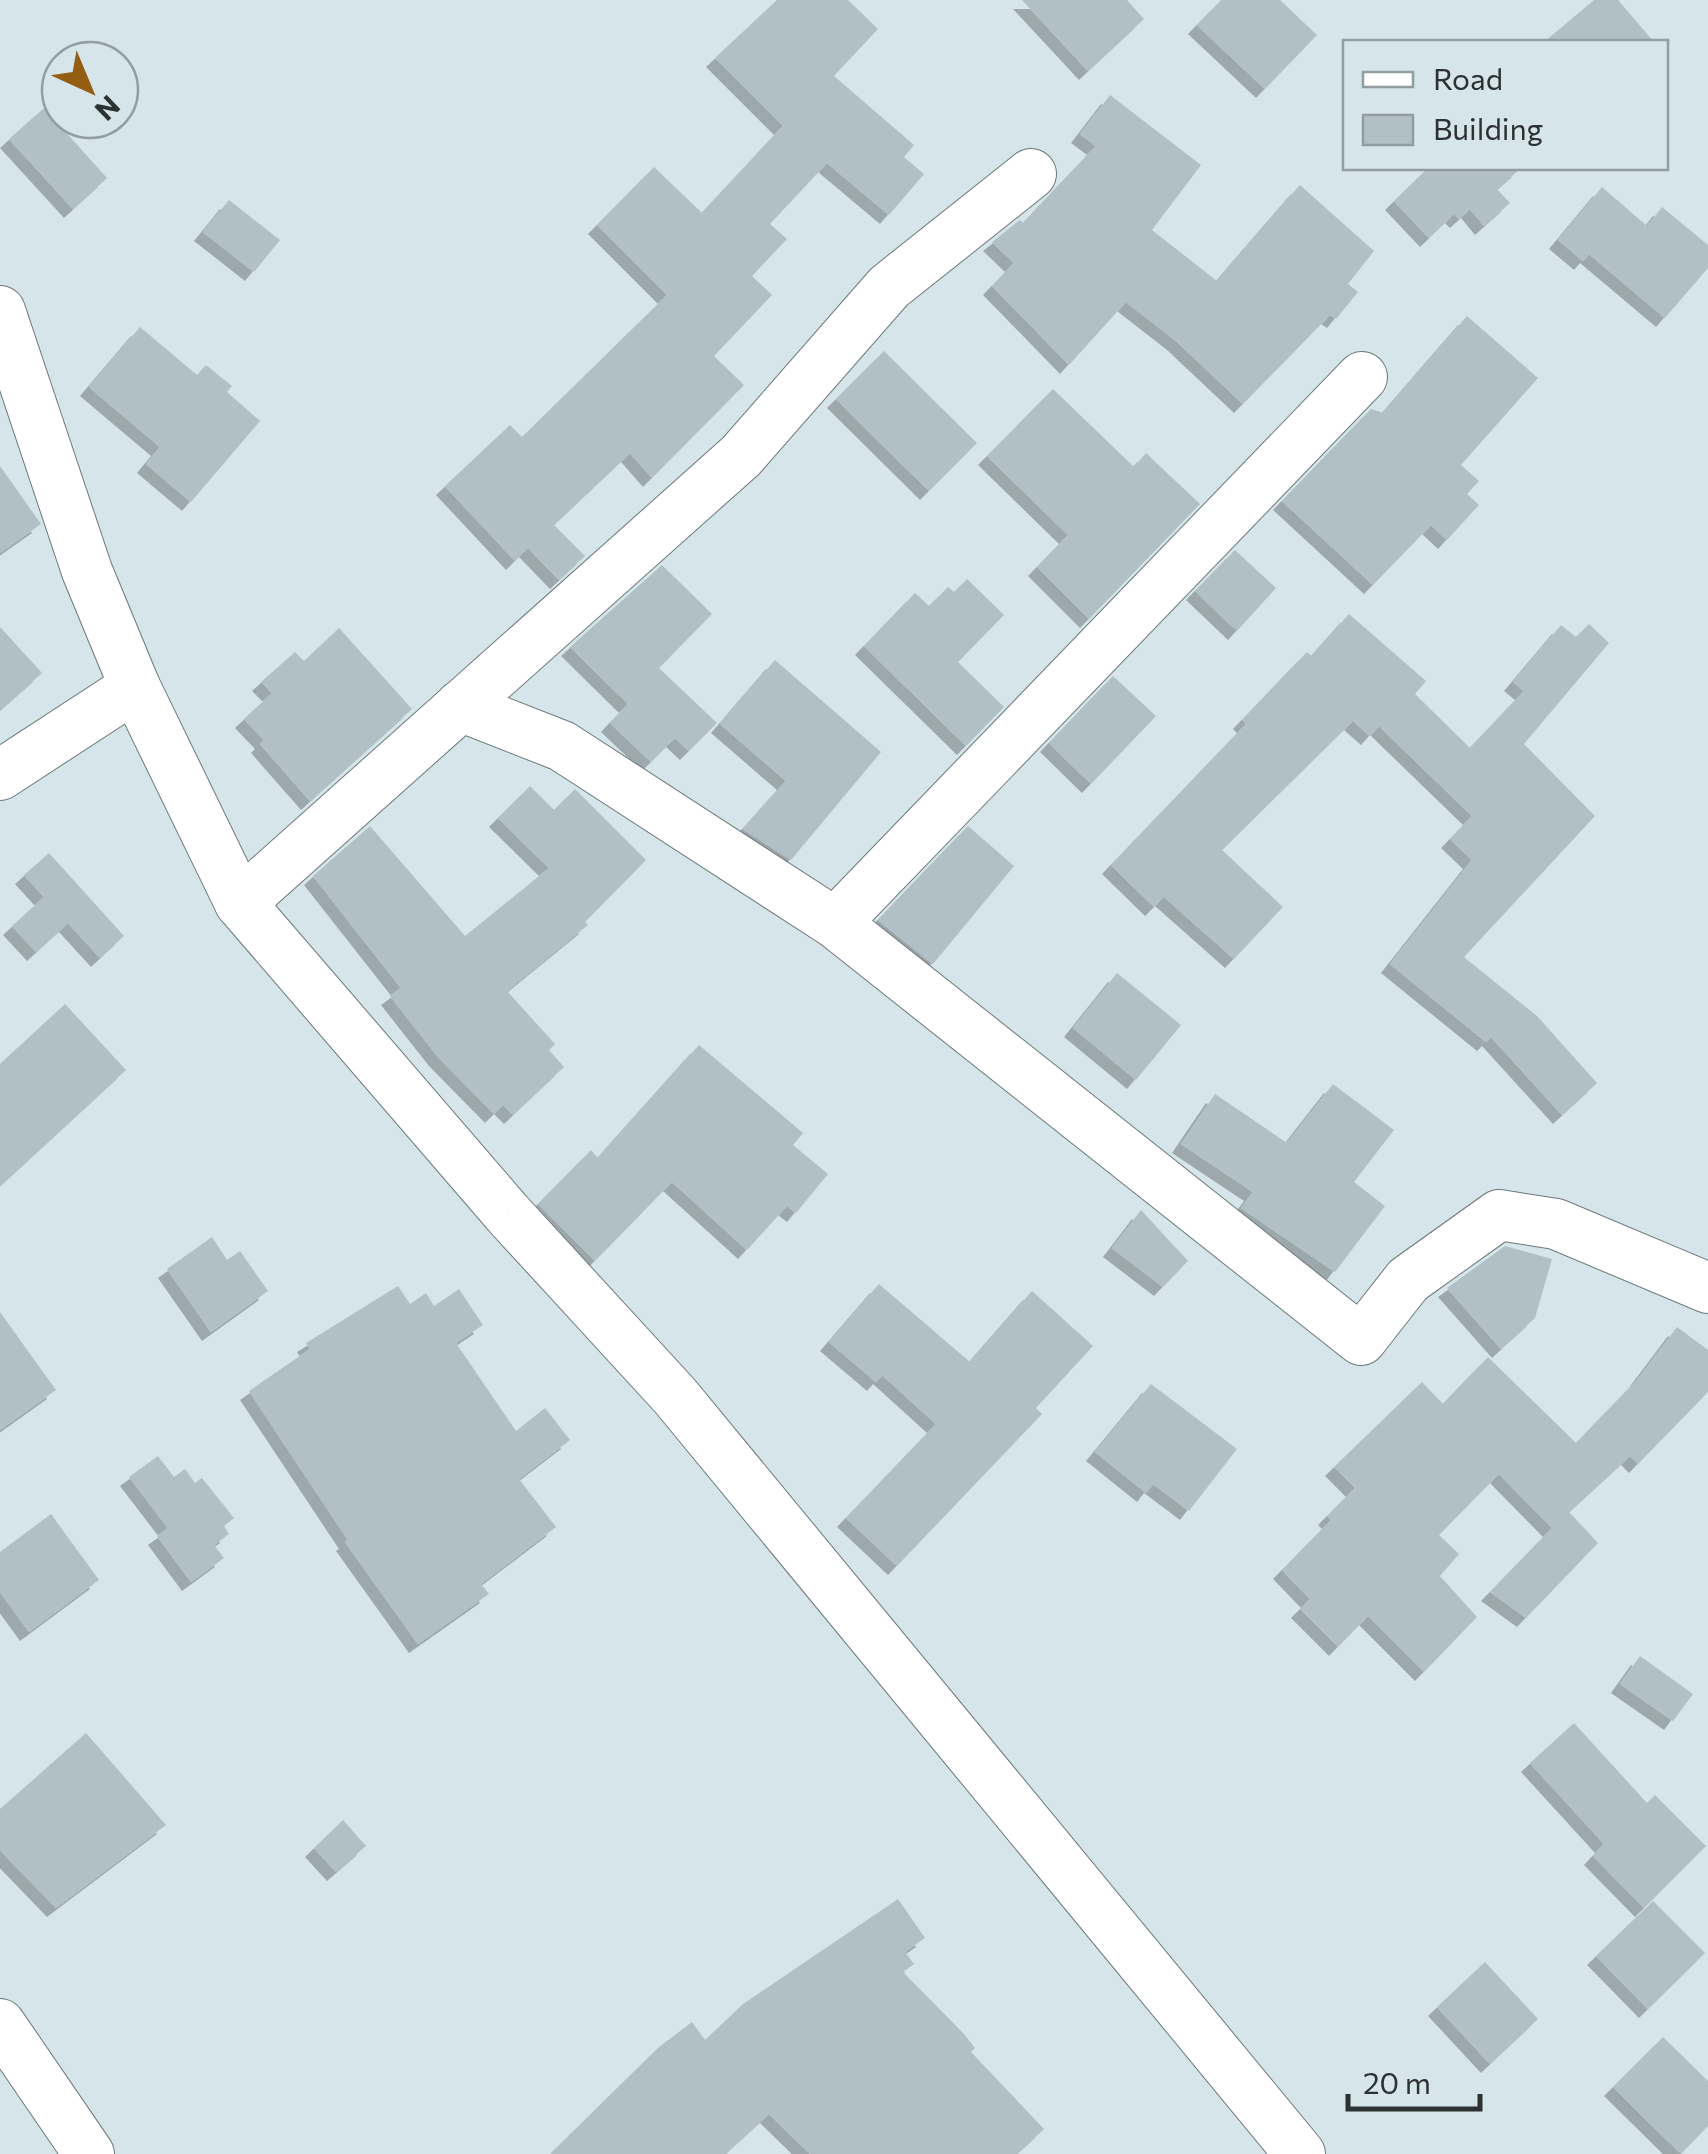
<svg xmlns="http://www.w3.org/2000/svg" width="1708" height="2154" viewBox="0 0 1708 2154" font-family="Commissioner,sans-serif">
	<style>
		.building { fill: #b1c0c4; filter: url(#shadow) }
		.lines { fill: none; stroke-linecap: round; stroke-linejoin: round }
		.minor-casing { stroke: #6b797d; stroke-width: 52 }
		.minor { stroke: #fff; stroke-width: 50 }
	</style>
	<defs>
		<filter id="shadow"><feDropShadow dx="-9" dy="9" stdDeviation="0" flood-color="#0004"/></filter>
	</defs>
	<rect width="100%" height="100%" fill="#d6e5ea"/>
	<g class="building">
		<polygon points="777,0 848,0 878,29 834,76 914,145 904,157 924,174 889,215 827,163 770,224 787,239 752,276 772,295 714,356 744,385 652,478 630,453 554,525 585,556 559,580 528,548 515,561 445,486 510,425 522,437 667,295 597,225 654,167 702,213 783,126 715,58"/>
		<polygon points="1022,0 1127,0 1144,19 1088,71"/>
		<polygon points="1221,0 1280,0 1317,35 1265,89 1197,25"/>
		<polygon points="1594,0 1618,0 1654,42 1544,42"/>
		<polygon points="1110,95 1201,165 1152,230 1217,281 1300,185 1374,251 1348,284 1358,292 1336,319 1330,315 1243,404 1176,341 1126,302 1069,365 992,286 1014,263 992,242 1020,220 1023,223 1096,146 1080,134"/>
		<polygon points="44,108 107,178 73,209 9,139"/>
		<polygon points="1428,168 1521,168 1497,189 1510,203 1484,226 1470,209 1459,219 1454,214 1429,238 1394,201"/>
		<polygon points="1602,187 1647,226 1662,207 1708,245 1708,268 1665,318 1589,254 1583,261 1558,240"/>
		<polygon points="229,200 280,240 254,272 203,232"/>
		<polygon points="1467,316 1538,378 1461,465 1479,481 1467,494 1479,505 1447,540 1431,525 1373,585 1282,501 1371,409 1383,413"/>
		<polygon points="140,327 197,375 206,365 232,386 227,392 260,421 191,502 146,464 160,447 89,387"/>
		<polygon points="884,351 977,443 929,491 836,399"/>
		<polygon points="1053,389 1134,467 1146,453 1200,504 1089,619 1037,567 1068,535 987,456"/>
		<polygon points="0,466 41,524 0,553"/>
		<polygon points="1235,550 1276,588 1237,631 1195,591"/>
		<polygon points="662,565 712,614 659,668 717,723 689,751 675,738 651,762 610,723 628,704 570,647"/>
		<polygon points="967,579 1004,615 958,662 1004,707 966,746 864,646 915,593 929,606 948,587 954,592"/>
		<polygon points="1349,614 1426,681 1415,694 1470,748 1524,691 1513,682 1561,625 1576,637 1589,624 1609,643 1524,744 1595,816 1464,957 1537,1016 1597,1083 1562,1115 1491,1037 1486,1042 1390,964 1472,860 1450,839 1472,816 1379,726 1370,736 1353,721 1222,850 1283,907 1234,959 1164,897 1154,907 1111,865 1246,724 1242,720 1307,652 1312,656"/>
		<polygon points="0,627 42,673 0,710"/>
		<polygon points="339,628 412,709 310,801 260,744 264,740 244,719 272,693 261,682 295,652 304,661"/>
		<polygon points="775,660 881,752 791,860 743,829 786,781 720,724"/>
		<polygon points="1113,676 1156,716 1091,784 1049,743"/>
		<polygon points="530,786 554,810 575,789 646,860 585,922 588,925 507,991 555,1044 549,1050 564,1067 513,1115 503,1105 494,1114 438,1057 390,996 401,988 313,876 370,826 465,936 549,868 498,818"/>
		<polygon points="968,826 1014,866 933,964 878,920"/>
		<polygon points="49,853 124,936 100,958 68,923 36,952 12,926 44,897 24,875"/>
		<polygon points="1117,973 1181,1025 1136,1080 1073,1028"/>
		<polygon points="65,1004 126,1070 0,1186 0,1064"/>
		<polygon points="699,1045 803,1133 793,1145 828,1174 796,1213 787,1206 747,1250 672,1182 595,1261 538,1204 591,1150 598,1158"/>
		<polygon points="1333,1084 1394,1130 1354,1182 1385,1206 1335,1272 1241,1208 1253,1192 1181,1144 1215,1094 1287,1143"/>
		<polygon points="1141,1210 1188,1261 1163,1287 1112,1248"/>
		<polygon points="212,1237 227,1260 240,1251 268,1291 211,1332 167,1269"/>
		<polygon points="1505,1246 1552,1259 1535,1318 1501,1349 1447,1288"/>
		<polygon points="879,1284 970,1362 1032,1291 1093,1346 1036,1408 1042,1414 897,1566 846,1518 936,1424 882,1375 876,1382 829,1342"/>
		<polygon points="398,1286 410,1304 426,1293 434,1306 459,1289 483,1325 456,1343 516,1431 545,1408 570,1440 519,1479 556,1527 481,1584 489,1594 418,1644 345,1542 348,1540 249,1391 310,1349 306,1343"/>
		<polygon points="0,1312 56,1390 0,1430"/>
		<polygon points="1677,1327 1708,1350 1708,1392 1638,1464 1630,1456 1569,1512 1598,1543 1526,1618 1490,1592 1552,1528 1499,1474 1439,1535 1459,1554 1440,1576 1477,1617 1424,1672 1368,1616 1338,1647 1300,1609 1310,1599 1282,1570 1331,1520 1327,1516 1355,1488 1334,1467 1422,1382 1443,1404 1488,1357 1576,1443 1637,1380"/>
		<polygon points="1151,1384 1237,1449 1189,1511 1153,1484 1146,1493 1095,1452"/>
		<polygon points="158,1456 174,1477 185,1469 195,1483 202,1478 234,1518 224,1526 229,1534 214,1545 224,1558 191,1582 157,1536 168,1528 129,1477"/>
		<polygon points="51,1514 99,1580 29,1632 0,1592 0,1552"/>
		<polygon points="1640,1656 1693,1694 1673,1721 1620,1684"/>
		<polygon points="1574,1723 1647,1803 1655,1795 1706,1846 1644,1908 1593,1856 1604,1844 1530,1763"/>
		<polygon points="86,1733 166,1825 56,1908 0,1850 0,1809"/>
		<polygon points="343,1820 366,1846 336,1872 314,1848"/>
		<polygon points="898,1899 925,1938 905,1952 914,1964 903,1972 964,2034 975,2048 971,2052 1044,2129 1017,2154 810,2154 769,2114 725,2154 550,2154 659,2047 692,2022 705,2040 743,2004"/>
		<polygon points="1653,1901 1705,1953 1648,2009 1596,1956"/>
		<polygon points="1485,1962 1538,2019 1490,2064 1437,2007"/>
		<polygon points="1663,2037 1708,2081 1708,2126 1681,2154 1613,2087"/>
	</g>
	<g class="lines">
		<g class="minor-casing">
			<g id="minor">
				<polyline points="0,311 87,571 135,687 240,903 508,1214 675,1396 1300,2154"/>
				<polyline points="460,706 562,746 835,923 1361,1340 1408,1280 1499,1215 1556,1224 1708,1288"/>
				<polyline points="0,775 135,687"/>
				<polyline points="240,903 741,456 889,287 1031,174"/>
				<polyline points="835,923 1362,377"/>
				<polyline points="0,2024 89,2154"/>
			</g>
		</g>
		<use href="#minor" class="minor"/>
	</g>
	<rect x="1343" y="40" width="325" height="130" fill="#d6e5ea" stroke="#929da1" stroke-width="2.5"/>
	<rect x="1363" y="72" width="50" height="15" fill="#ffffff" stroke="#929da1" stroke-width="2.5"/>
	<text x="1433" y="90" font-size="30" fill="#2c3233">Road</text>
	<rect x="1363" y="115" width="50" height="30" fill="#b1c0c4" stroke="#929da1" stroke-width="2.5"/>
	<text x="1433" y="140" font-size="30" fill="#2c3233">Building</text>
	<g transform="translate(90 90) rotate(136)"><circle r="48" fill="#d6e5ea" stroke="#929da1" stroke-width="2.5"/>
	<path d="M0-8L18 38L0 25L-18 38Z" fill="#935d14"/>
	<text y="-15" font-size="28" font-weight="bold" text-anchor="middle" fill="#2c3233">N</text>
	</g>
	<path d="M1348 2094v15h132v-15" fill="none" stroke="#2c3233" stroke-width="5"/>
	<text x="1363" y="2094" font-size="30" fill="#2c3233" stroke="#d6e5ea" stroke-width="8" paint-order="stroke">20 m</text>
</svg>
